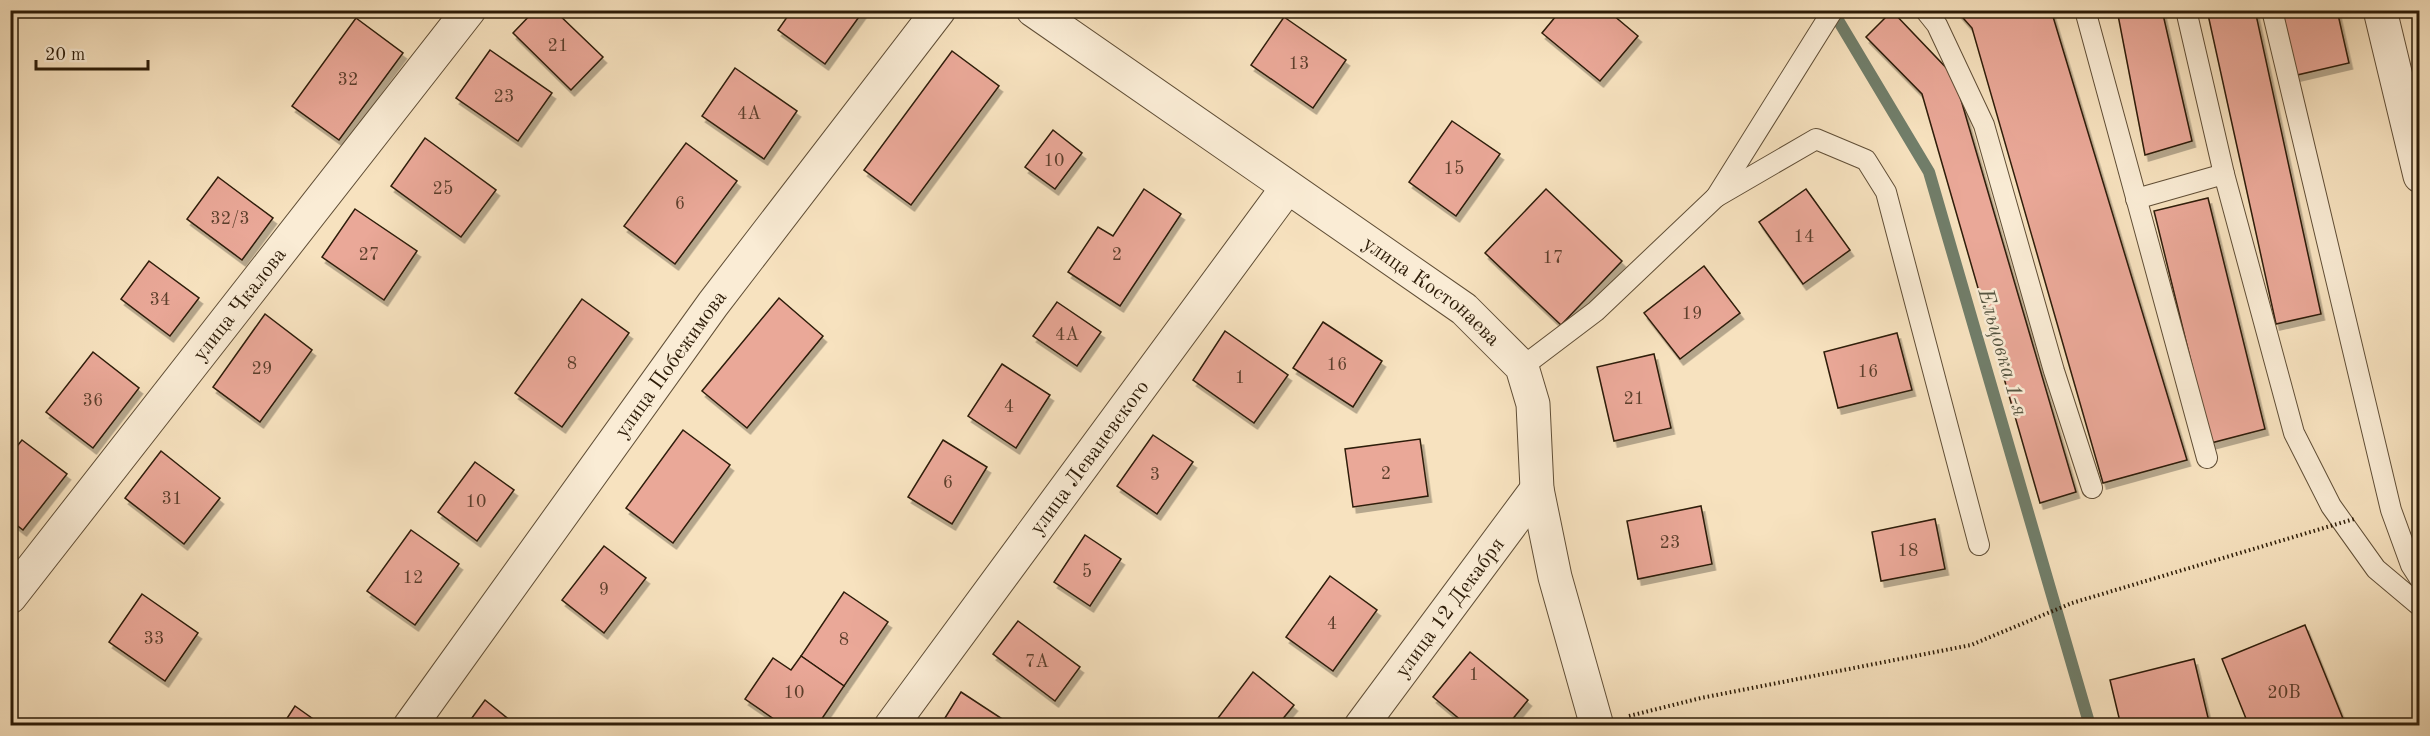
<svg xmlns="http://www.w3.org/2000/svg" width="2430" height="736" viewBox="0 0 2430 736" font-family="'Old Standard TT',serif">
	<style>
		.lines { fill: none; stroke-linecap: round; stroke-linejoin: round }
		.stream { stroke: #717e6a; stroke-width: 12 }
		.building { fill: #eaa898; stroke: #2d1c08; stroke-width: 1.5; filter: url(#shadow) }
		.service-casing { stroke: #604e36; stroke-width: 22 }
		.minor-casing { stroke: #604e36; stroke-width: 35 }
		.path { stroke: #2d1c08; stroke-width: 4; stroke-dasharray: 1.5 3; stroke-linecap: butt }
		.service { stroke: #faecd5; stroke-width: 20 }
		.minor { stroke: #faecd5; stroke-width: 33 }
		.path-bridge { stroke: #2d1c08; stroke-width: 4; stroke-dasharray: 1.5 3; stroke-linecap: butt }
		.labels { text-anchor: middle; stroke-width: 5; stroke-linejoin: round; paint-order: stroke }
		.number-label { font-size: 18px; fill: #5c3f2c }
		.street-label { font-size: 21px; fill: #2d1c08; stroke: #faecd5 }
		.water-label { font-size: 22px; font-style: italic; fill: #555541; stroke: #faecd5 }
	</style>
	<defs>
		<filter id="shadow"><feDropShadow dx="3.5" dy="6" stdDeviation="0" flood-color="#0004"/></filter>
	</defs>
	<rect width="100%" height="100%" fill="#f7e2bf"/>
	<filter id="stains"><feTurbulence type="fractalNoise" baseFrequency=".00333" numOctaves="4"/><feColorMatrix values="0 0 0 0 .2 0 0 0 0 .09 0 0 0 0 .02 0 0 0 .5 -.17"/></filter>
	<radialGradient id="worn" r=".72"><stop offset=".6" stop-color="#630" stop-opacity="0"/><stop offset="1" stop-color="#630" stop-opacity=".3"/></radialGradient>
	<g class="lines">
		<polyline class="stream" points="1832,10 1929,172 2090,726"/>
	</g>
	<g class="building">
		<polygon points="535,10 554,10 603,57 571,90 513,33"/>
		<polygon points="792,10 864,10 825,64 778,30"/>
		<polygon points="1561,10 1607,10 1638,36 1600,81 1542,33"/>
		<polygon points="1956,10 2051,10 2187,460 2103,483 1972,28"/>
		<polygon points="2117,10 2162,10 2192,141 2145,155"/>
		<polygon points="2207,10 2255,10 2321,314 2276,324"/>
		<polygon points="2282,10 2337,10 2349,63 2297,75"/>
		<polygon points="1892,11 1954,76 2076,492 2040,503 1922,94 1866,37"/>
		<polygon points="1284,17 1346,60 1313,108 1251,65"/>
		<polygon points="356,18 403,53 339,140 292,106"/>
		<polygon points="490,50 552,93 518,141 456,98"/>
		<polygon points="952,51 999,86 911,205 864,170"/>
		<polygon points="735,68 797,111 764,159 702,116"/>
		<polygon points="1452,121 1500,154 1456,216 1409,182"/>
		<polygon points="1053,130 1082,153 1055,189 1025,167"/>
		<polygon points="425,138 496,190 461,237 391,186"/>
		<polygon points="686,143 737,181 675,264 624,226"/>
		<polygon points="218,177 273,218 242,260 187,219"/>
		<polygon points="1144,189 1181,214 1120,306 1068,272 1098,227 1113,236"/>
		<polygon points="1546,189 1622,261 1561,325 1485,253"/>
		<polygon points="1806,189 1850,250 1803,284 1759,222"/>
		<polygon points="2208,198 2265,429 2211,443 2154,211"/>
		<polygon points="355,209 417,251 384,300 322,257"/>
		<polygon points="149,261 199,298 170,336 121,299"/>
		<polygon points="1704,266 1740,313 1680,359 1644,313"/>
		<polygon points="779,298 823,336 747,428 702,391"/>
		<polygon points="582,299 629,333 562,427 515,393"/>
		<polygon points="1057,302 1101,332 1077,366 1033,336"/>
		<polygon points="265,314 312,350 260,422 213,387"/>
		<polygon points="1323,322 1382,361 1353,407 1293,368"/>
		<polygon points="1225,331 1288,375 1254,423 1193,380"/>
		<polygon points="1897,333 1912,390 1838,408 1824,352"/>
		<polygon points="93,352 139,388 93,448 46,412"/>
		<polygon points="1654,354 1671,428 1614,441 1597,367"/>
		<polygon points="1002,364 1050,395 1016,448 968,416"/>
		<polygon points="683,430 730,465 673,543 626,508"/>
		<polygon points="1153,435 1193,462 1157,514 1117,486"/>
		<polygon points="1420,439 1428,496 1353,507 1345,449"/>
		<polygon points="22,440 67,474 23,530 10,520 10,455"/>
		<polygon points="943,440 987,467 952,524 908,497"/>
		<polygon points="161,451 220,498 184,544 125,498"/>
		<polygon points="475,462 514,490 477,541 438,512"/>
		<polygon points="1701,506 1712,564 1638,579 1627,521"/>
		<polygon points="1935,519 1945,569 1881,581 1872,532"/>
		<polygon points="411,530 459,564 415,625 367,591"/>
		<polygon points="1085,535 1121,559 1090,606 1054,582"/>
		<polygon points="604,546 646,578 604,633 562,600"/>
		<polygon points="1330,576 1377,610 1333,671 1286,637"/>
		<polygon points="844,592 888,622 844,686 801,656"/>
		<polygon points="142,594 198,633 165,681 109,642"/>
		<polygon points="1018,621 1080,667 1055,701 993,654"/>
		<polygon points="2305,625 2346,726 2249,726 2222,659"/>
		<polygon points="1470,652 1528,700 1507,726 1468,726 1433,697"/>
		<polygon points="801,656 844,686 817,726 784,726 745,699 773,658 791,670"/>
		<polygon points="2194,659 2210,726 2121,726 2110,680"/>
		<polygon points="1253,672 1294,705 1277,726 1212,726"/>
		<polygon points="961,692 1010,724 1009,726 940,726"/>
		<polygon points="485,700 517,726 466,726"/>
		<polygon points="295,706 323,726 282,726"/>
	</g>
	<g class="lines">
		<g class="service-casing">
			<g id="service">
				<polyline points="1925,10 1937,25 1984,125 2054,371 2092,488"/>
				<polyline points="2085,10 2207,458"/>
				<polyline points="2186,10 2224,174 2294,433 2331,506 2376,569 2420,606"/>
				<polyline points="2272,10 2391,510 2411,565 2420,579"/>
				<polyline points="1716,197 1816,139 1866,160 1886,192 1979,545"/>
				<polyline points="2136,199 2224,174"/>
				<polyline points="1522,367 1596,311 1716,197 1833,10"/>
			</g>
		</g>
		<g class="minor-casing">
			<g id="minor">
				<path id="s1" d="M 1033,10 L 1464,309 L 1522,367 L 1533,404 L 1537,489 L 1555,577 L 1597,726"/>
				<polyline points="2380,10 2420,176"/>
				<path id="s2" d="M 10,597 L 469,10"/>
				<path id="s3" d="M 410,726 L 713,304 L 939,10"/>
				<path id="s4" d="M 891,726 L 1287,188"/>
				<path id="s5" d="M 1361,726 L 1537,489"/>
			</g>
		</g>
		<polyline class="path" points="1629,716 1701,698 1971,645 2072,603"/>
		<use href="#service" class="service"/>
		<use href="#minor" class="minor"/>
		<polyline class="path-bridge" points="2072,603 2354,519"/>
	</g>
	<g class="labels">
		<g class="number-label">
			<text x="558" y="51">21</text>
			<text x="1299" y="69">13</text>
			<text x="348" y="85">32</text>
			<text x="504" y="102">23</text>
			<text x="749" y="119">4А</text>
			<text x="1054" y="166">10</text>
			<text x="1454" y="174">15</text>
			<text x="443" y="194">25</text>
			<text x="680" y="209">6</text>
			<text x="230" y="224">32/3</text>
			<text x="1804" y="242">14</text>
			<text x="369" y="260">27</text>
			<text x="1117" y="260">2</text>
			<text x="1553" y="263">17</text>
			<text x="160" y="305">34</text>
			<text x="1692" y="319">19</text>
			<text x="1067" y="340">4А</text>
			<text x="572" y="369">8</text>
			<text x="1337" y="370">16</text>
			<text x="262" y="374">29</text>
			<text x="1868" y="377">16</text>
			<text x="1240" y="383">1</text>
			<text x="1634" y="404">21</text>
			<text x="93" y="406">36</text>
			<text x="1009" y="412">4</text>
			<text x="1386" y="479">2</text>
			<text x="1155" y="480">3</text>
			<text x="948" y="488">6</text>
			<text x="172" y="504">31</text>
			<text x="476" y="507">10</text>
			<text x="1670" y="548">23</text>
			<text x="1908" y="556">18</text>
			<text x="1087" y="577">5</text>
			<text x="413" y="583">12</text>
			<text x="604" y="595">9</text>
			<text x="1332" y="629">4</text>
			<text x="154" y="644">33</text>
			<text x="844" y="645">8</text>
			<text x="1037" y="667">7А</text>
			<text x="1474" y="680">1</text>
			<text x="794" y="698">10</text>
			<text x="2284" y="698">20В</text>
		</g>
		<g class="street-label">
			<text dy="7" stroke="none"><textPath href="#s1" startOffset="488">улица Костонаева</textPath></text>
			<text dy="7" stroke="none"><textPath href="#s2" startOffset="372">улица Чкалова</textPath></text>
			<text dy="7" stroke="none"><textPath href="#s3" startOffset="446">улица Побежимова</textPath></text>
			<text dy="7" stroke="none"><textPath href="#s4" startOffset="334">улица Леваневского</textPath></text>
			<text dy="7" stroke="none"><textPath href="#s5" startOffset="148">улица 12 Декабря</textPath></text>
		</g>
		<g class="water-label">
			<text transform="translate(2004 352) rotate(74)" y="8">Ельцовка 1-я</text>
		</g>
	</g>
	<rect width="2430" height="736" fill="none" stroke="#f7e2bf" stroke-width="36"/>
	<rect x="12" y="12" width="2406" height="712" fill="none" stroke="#2d1c08" stroke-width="3"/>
	<rect x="18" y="18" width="2394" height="700" fill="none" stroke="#2d1c08" stroke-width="1.5"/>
	<path d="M36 60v9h112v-9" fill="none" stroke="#2d1c08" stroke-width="3"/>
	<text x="45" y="60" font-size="18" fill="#2d1c08" stroke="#faecd5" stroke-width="4.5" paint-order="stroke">20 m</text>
	<rect width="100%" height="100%" filter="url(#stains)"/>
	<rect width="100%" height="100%" fill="url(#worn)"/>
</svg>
